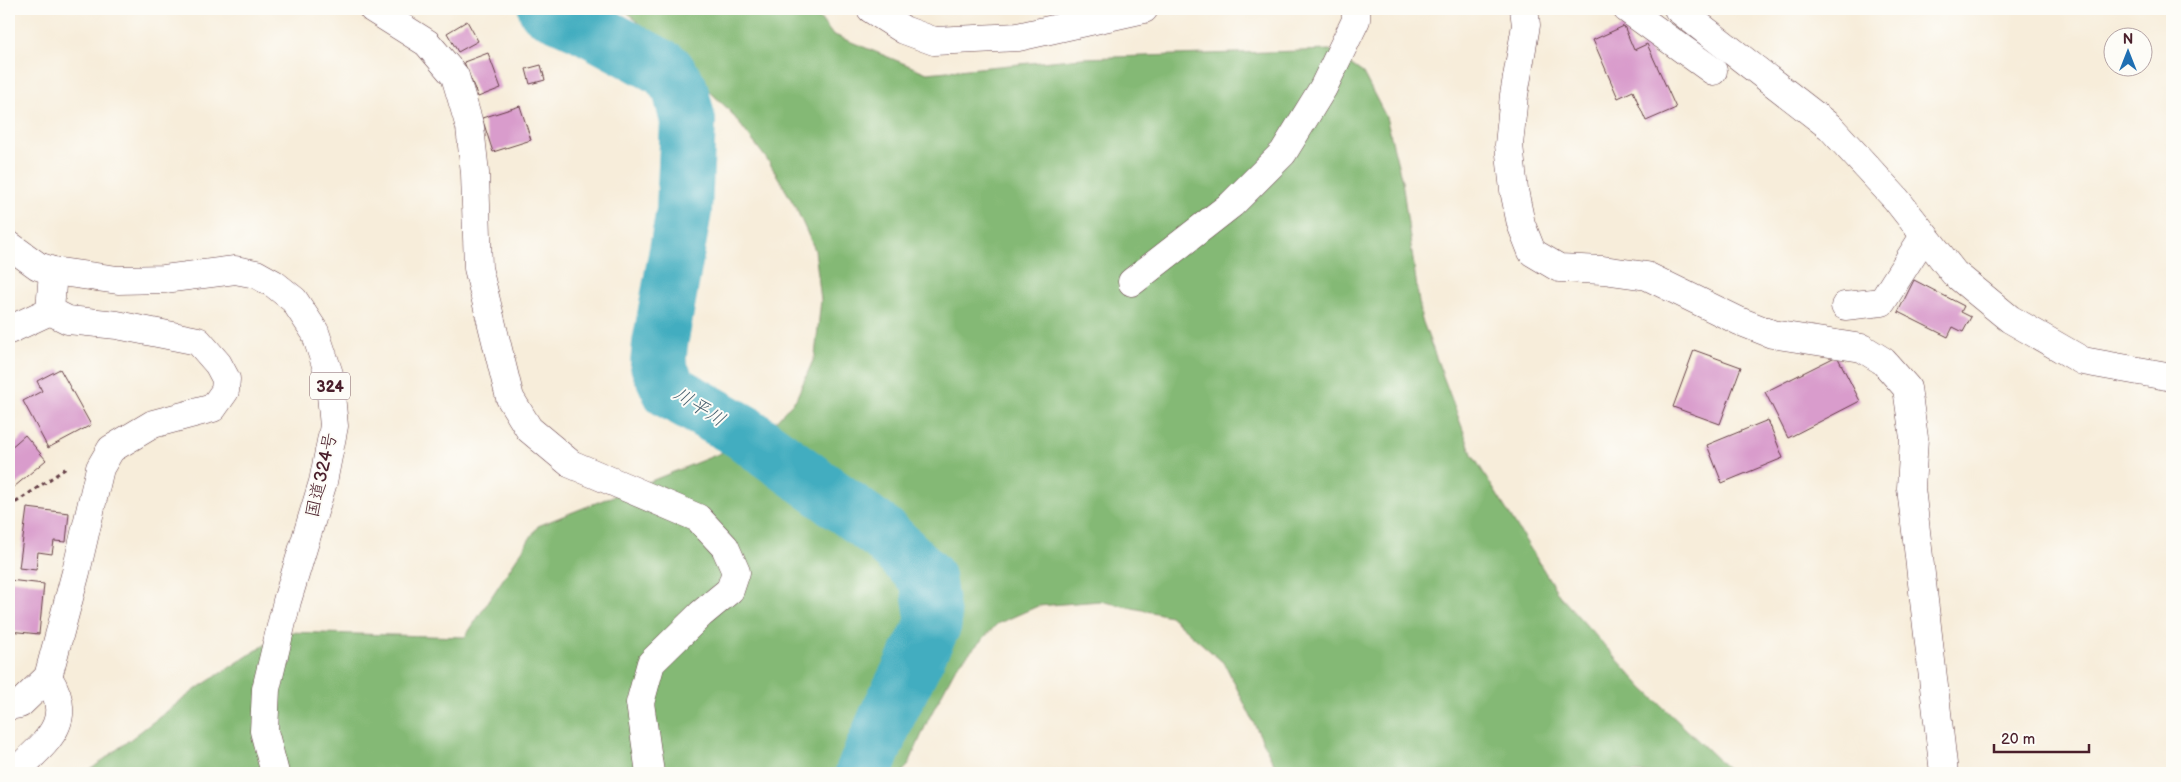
<svg xmlns="http://www.w3.org/2000/svg" width="2181" height="782" viewBox="0 0 2181 782" font-family="'Balsamiq Sans','Klee One',sans-serif">
	<style>
		.forest { fill: #84b975; stroke: #676c50 }
		.lines { fill: none; stroke-linecap: round; stroke-linejoin: round }
		.river { stroke: #42adc0; stroke-width: 56 }
		.building { fill: #d99ccc }
		.minor-casing { stroke: #643e45; stroke-width: 29 }
		.highway-casing { stroke: #643e45; stroke-width: 29 }
		.path { stroke: #643e45; stroke-width: 3; stroke-dasharray: 4 4; stroke-linecap: butt }
		.minor { stroke: #fff; stroke-width: 28 }
		.highway { stroke: #fff; stroke-width: 28 }
		.labels { text-anchor: middle; stroke-width: 4; stroke-linejoin: round; paint-order: stroke }
		.shield { fill: #fdfcf7; stroke: #806168; stroke-width: 1 }
		.shield-label { font-size: 16px; font-weight: bold; fill: #4a1f2b }
		.street-label { font-size: 18px; fill: #4a1f2b; stroke: #fdfcf7 }
		.water-label { font-size: 19px; font-style: italic; fill: #465f6e; stroke: #fdfcf7 }
	</style>
	<rect width="100%" height="100%" fill="#fdfcf7"/>
	<filter id="ink" filterUnits="userSpaceOnUse"><feTurbulence type="fractalNoise" baseFrequency=".02" numOctaves="2"/><feDisplacementMap in="SourceGraphic" scale="10" xChannelSelector="R" yChannelSelector="G"/><feConvolveMatrix kernelMatrix="1 2 1 2 8 2 1 2 1" color-interpolation-filters="sRGB"/></filter>
	<filter id="wash" filterUnits="userSpaceOnUse"><feTurbulence type="fractalNoise" baseFrequency=".0096" numOctaves="4" result="noise"/><feDisplacementMap in="SourceGraphic" scale="20" xChannelSelector="R" yChannelSelector="G"/><feGaussianBlur stdDeviation="1.12" result="paint"/><feColorMatrix in="noise" values="0 0 0 0 0 0 0 0 0 0 0 0 0 0 0 0 0 1.4 0 .05"/><feComposite in="paint" operator="in"/></filter>
	<g filter="url(#wash)">
		<rect width="100%" height="100%" fill="#f7edda"/>
		<polygon class="forest" points="624,9 813,9 832,34 927,73 1082,58 1330,50 1363,73 1386,117 1402,181 1421,317 1472,454 1559,595 1643,688 1732,773 1276,773 1274,764 1225,664 1170,616 1100,601 1038,606 997,624 956,667 928,720 908,766 901,773 86,773 199,687 285,632 465,637 538,526 761,437 796,399 815,356 821,300 815,250 795,206 769,162 729,110"/>
		<g class="lines">
			<polyline class="river" points="546,9 581,24 667,70 680,89 688,121 684,211 660,344 658,365 670,391 743,432 883,534 927,577 934,623 889,712 863,773"/>
		</g>
		<g id="blocks">
			<g class="building">
				<polygon points="467,21 478,41 458,52 447,33"/>
				<polygon points="1624,26 1634,50 1647,44 1676,108 1646,121 1633,91 1618,98 1593,40"/>
				<polygon points="488,53 501,88 478,97 464,62"/>
				<polygon points="541,65 545,80 530,84 526,69"/>
				<polygon points="520,106 531,140 493,152 482,118"/>
				<polygon points="1914,280 1964,306 1961,312 1971,317 1963,332 1953,327 1948,337 1898,312"/>
				<polygon points="1694,350 1741,367 1720,424 1673,407"/>
				<polygon points="1837,356 1860,401 1788,438 1765,392"/>
				<polygon points="60,369 91,425 48,448 23,401 42,391 37,381"/>
				<polygon points="1768,420 1783,458 1722,483 1707,445"/>
				<polygon points="25,435 46,460 14,487 9,482 9,449"/>
				<polygon points="27,508 69,513 66,542 54,541 52,554 38,552 36,570 19,568"/>
				<polygon points="9,580 44,584 39,634 9,631"/>
			</g>
		</g>
	</g>
	<g filter="url(#ink)">
		<use href="#blocks" fill-opacity="0" stroke="#643e45" stroke-width="1"/>
		<g class="lines">
			<g class="minor-casing">
				<g id="minor">
					<polyline points="373,9 427,43 455,76 470,127 475,173 478,268 510,398 529,429 571,464 698,518 725,547 736,572 730,590 701,614 651,663 640,703 650,773"/>
					<polyline points="871,9 904,30 934,41 1018,37 1144,9"/>
					<polyline points="1524,9 1526,25 1514,95 1509,145 1514,190 1521,224 1532,252 1559,268 1603,270 1647,276 1739,321 1772,334 1862,348 1883,361 1907,388 1914,438 1911,488 1944,773"/>
					<polyline points="1627,9 1713,71"/>
					<polyline points="1678,9 1830,127 1896,199 1954,273 2010,319 2083,361 2172,377"/>
					<polyline points="1132,282 1232,204 1283,153 1323,88 1356,20 1356,9"/>
					<polyline points="1845,306 1882,302 1924,236"/>
					<polyline points="9,330 50,311"/>
					<polyline points="9,706 20,704 48,677 76,572 100,468 111,449 153,424 213,408 225,391 226,379 218,364 198,341 117,325 68,320 50,311 53,271"/>
					<path d="M 14,773 C 45,742 77,723 48,677"/>
				</g>
			</g>
			<g class="highway-casing">
				<polyline id="highway" points="9,245 38,266 53,271 118,280 164,279 235,270 256,274 274,284 294,300 315,332 329,374 334,426 323,482 287,601 266,689 264,731 275,773"/>
			</g>
			<polyline class="path" points="9,507 68,467"/>
			<use href="#minor" class="minor"/>
			<use href="#highway" class="highway"/>
		</g>
	</g>
	<g class="labels">
		<rect class="shield" x="310" y="372.5" width="40" height="27" rx="4"/>
		<g class="shield-label">
			<text x="330" y="392">324</text>
		</g>
		<g class="street-label">
			<text transform="translate(321 475) rotate(-77)" y="6">国道324号</text>
		</g>
		<g class="water-label">
			<text transform="translate(700 406) rotate(32)" y="7">川平川</text>
		</g>
	</g>
	<rect width="2181" height="782" fill="none" stroke="#fdfcf7" stroke-width="30"/>
	<g transform="translate(2128 52)"><circle r="24" fill="#fdfcf7" stroke="#b5a4a5"/>
	<path d="M0-4L9 19L0 12L-9 19Z" fill="#1f6fb2"/>
	<text y="-8" font-size="14" font-weight="bold" text-anchor="middle" fill="#4a1f2b">N</text>
	</g>
	<path d="M1994 744v8h95v-8" fill="none" stroke="#4a1f2b" stroke-width="2.5"/>
	<text x="2001" y="744" font-size="15" fill="#4a1f2b" stroke="#fdfcf7" stroke-width="4" paint-order="stroke">20 m</text>
</svg>
